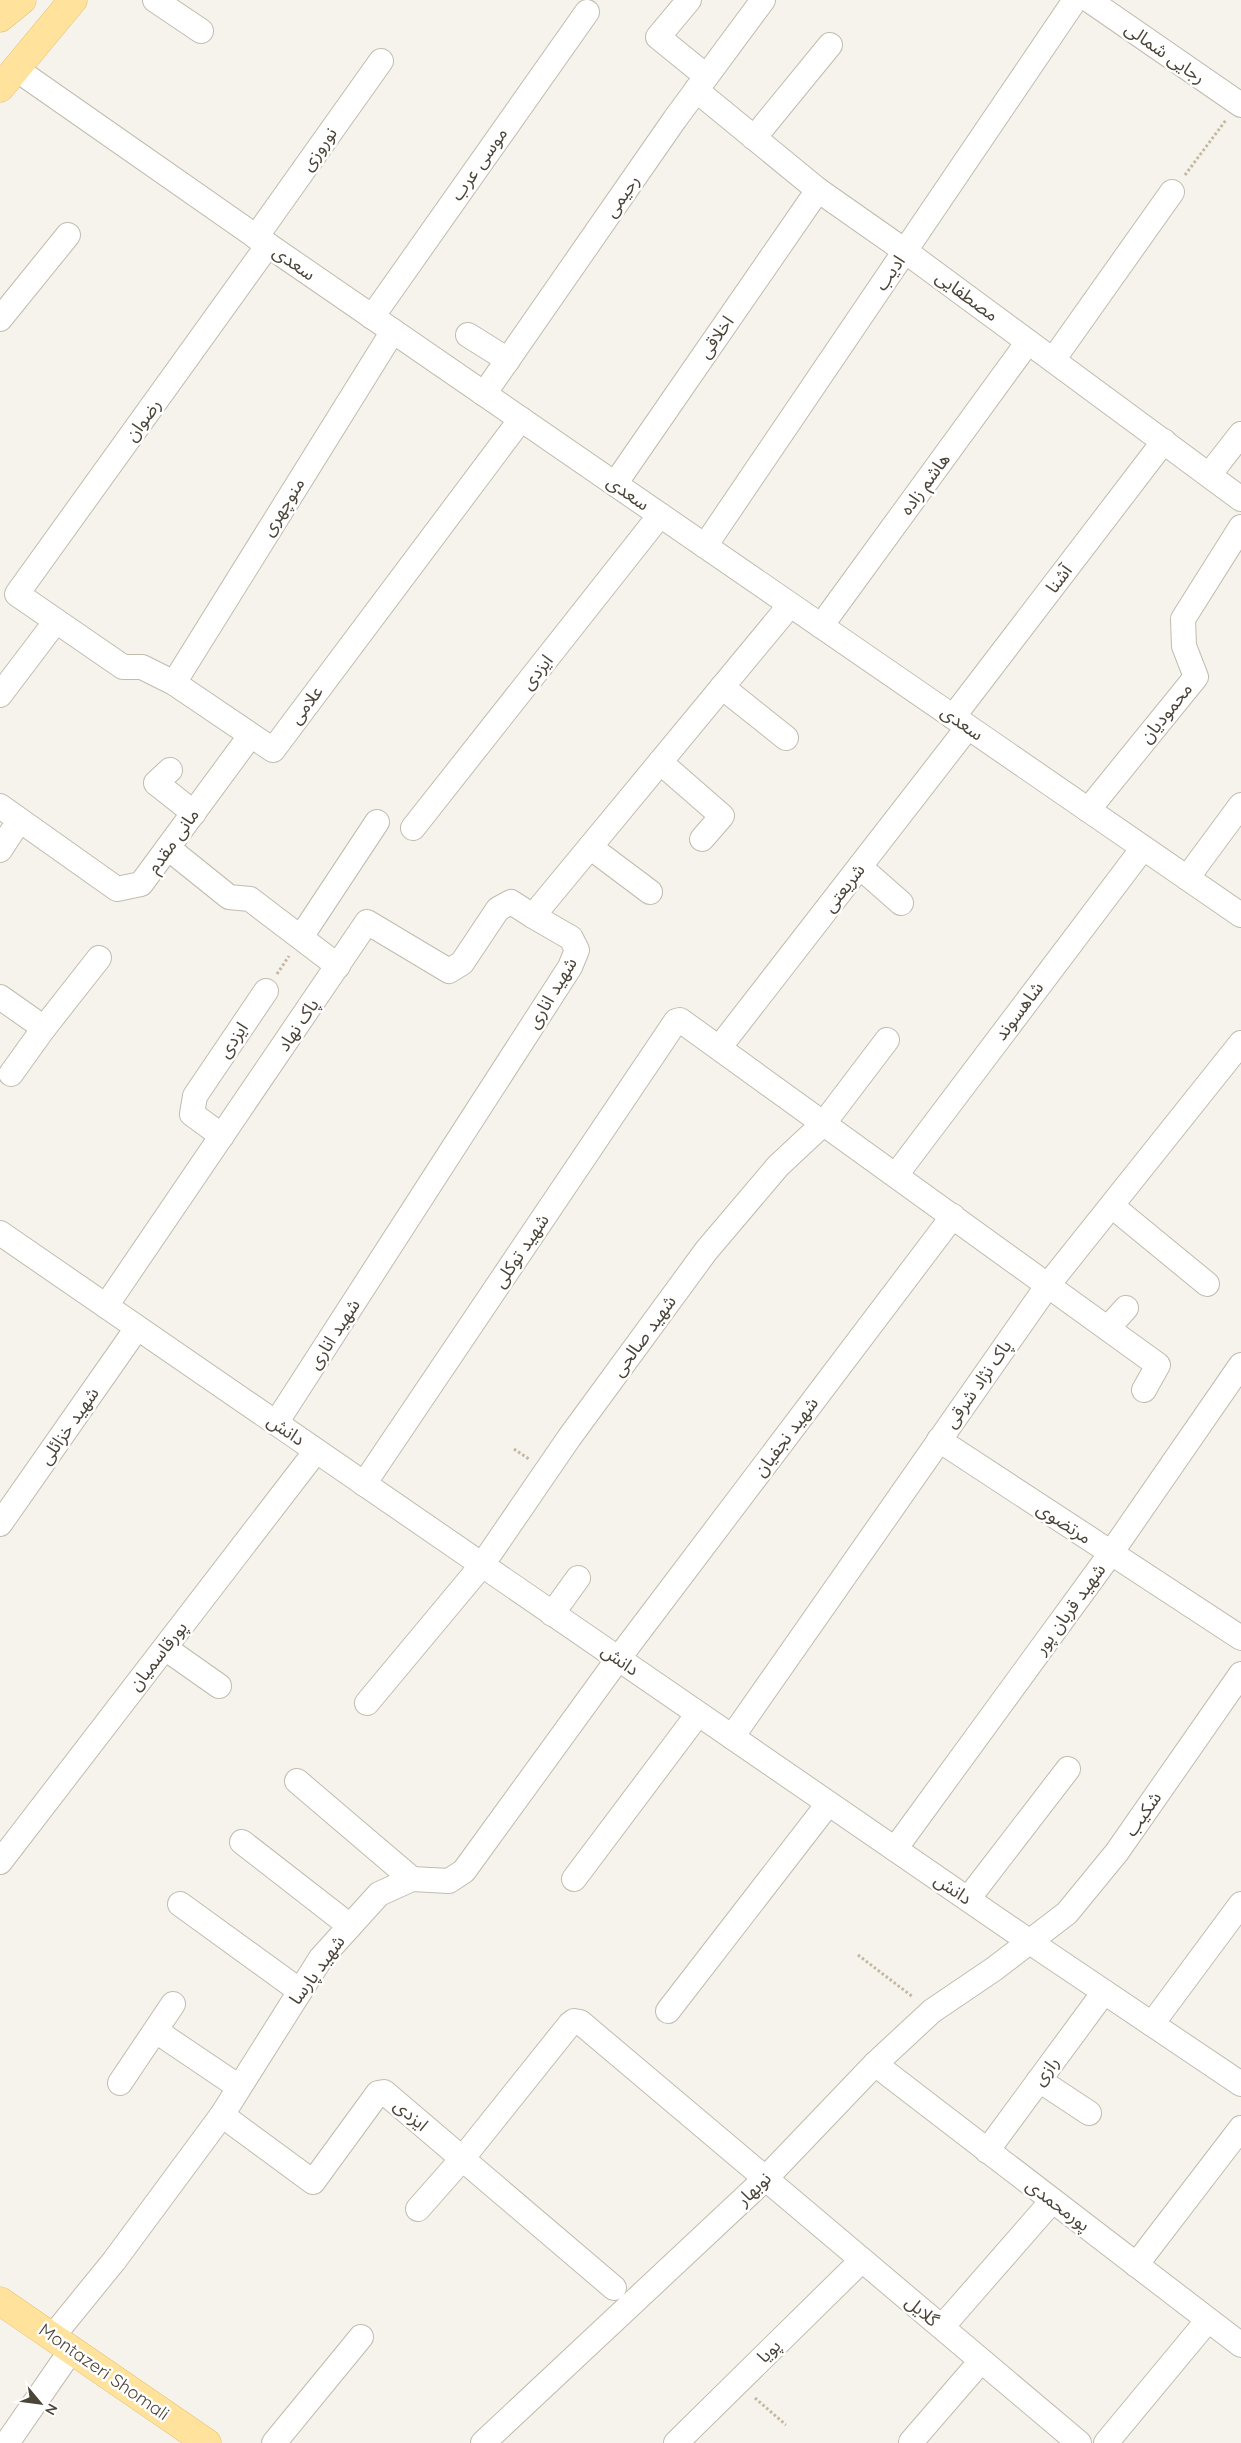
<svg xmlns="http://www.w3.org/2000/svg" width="1241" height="2443" viewBox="0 0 1241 2443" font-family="Quicksand,'Noto Sans Arabic',sans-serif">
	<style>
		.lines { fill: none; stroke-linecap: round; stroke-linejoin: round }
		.minor-casing { stroke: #c2bbae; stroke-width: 26 }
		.major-casing { stroke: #e6c16a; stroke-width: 29 }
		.path { stroke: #c4b79f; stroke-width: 3; stroke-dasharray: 2.5 2.5; stroke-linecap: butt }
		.minor { stroke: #fff; stroke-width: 24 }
		.major { stroke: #ffe39c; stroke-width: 28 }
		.labels { text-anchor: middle; stroke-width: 5; stroke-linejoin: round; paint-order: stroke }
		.street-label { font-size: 18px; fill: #4b4439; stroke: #fff }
	</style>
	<rect width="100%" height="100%" fill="#f6f3ec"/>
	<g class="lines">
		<g class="minor-casing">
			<g id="minor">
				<polyline points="155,0 201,31"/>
				<polyline points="689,0 658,37 706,76"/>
				<polyline points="1089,0 1241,105"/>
				<polyline points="16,69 268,245 1241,915"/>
				<polyline points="696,90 818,190 905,251 1241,499"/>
				<polyline points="754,138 830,45"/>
				<polyline points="256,237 381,61"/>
				<polyline points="268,245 17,594 123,667 142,667 174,683 273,750 521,419"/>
				<polyline points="372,317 587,12"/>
				<polyline points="0,319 68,235"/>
				<polyline points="468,335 508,360"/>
				<polyline points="1053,360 1172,192"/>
				<polyline points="484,394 675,119 763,0"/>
				<polyline points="1209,475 1241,434"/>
				<polyline points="615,484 818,190"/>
				<polyline points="705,546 1075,0"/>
				<polyline points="821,626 1028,342"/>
				<polyline points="174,683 393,331"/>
				<polyline points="722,687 786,738"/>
				<polyline points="0,695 56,621"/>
				<polyline points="953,717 1164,441"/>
				<polyline points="660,762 722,816 702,839"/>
				<polyline points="170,770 156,783 194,813"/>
				<polyline points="0,806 117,889 141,884 250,736"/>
				<polyline points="1088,810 1196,677 1184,646 1183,619 1241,527"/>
				<polyline points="413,828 660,515"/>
				<polyline points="590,847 650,892"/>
				<polyline points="168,848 229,897 250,899 338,966"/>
				<polyline points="0,850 19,821"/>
				<polyline points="860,867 901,903"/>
				<polyline points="1187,878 1241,805"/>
				<polyline points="301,937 377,822"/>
				<polyline points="0,997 44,1028"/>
				<polyline points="719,1048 968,727"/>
				<polyline points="11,1074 44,1028 99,958"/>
				<polyline points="222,1136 192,1114 195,1096 266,991"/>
				<polyline points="896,1175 1143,848"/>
				<polyline points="1112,1206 1207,1284"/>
				<polyline points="0,1233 1030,1942 1241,2084"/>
				<polyline points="106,1306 367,922 449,971 462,963 498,909 511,902 533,916"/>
				<polyline points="1108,1328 1126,1308"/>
				<polyline points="276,1423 570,967 577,950 571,938 533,916 790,605"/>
				<polyline points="939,1440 1241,1638"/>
				<polyline points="364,1484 676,1021 680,1020 1158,1365 1144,1390"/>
				<polyline points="0,1524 137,1328"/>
				<polyline points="552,1614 578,1578"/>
				<polyline points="165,1648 219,1686"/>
				<polyline points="367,1703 482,1565 569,1438 706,1251 778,1166 824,1123 887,1040"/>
				<polyline points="732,1737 1048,1285 1241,1043"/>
				<polyline points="297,1781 412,1879"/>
				<polyline points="242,1842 350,1926"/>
				<polyline points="895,1849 1111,1553 1241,1365"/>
				<polyline points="0,1862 316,1451"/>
				<polyline points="574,1879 698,1714"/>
				<polyline points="968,1899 1068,1769"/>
				<polyline points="180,1904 300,1991"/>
				<polyline points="668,2011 828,1804"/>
				<polyline points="1152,2024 1241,1904"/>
				<polyline points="156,2031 239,2087"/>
				<polyline points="875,2064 1241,2345"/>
				<polyline points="1039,2080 1089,2113"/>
				<polyline points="120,2083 173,2004"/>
				<polyline points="222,2115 313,2182 378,2093 384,2092 614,2288"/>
				<polyline points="987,2151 1104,1992"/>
				<polyline points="418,2209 462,2159 570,2024 574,2021 580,2022 1079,2443"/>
				<polyline points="1136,2265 1241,2128"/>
				<polyline points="942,2327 1052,2201"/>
				<polyline points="53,2336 114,2261 222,2115 321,1958 379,1894 412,1879 449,1881 464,1871 618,1659 953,1216"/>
				<polyline points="911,2442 981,2361"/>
				<polyline points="7,2443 72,2349"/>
				<polyline points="274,2443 361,2337"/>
				<polyline points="483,2443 766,2178 875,2064 932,2011 994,1969 1067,1913 1117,1852 1241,1674"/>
				<polyline points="676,2443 862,2260"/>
				<polyline points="1106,2443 1208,2320"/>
			</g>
		</g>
		<g class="major-casing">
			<g id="major">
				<polyline points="0,18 22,0"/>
				<polyline points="0,88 73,0"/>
				<polyline points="0,2301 207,2443"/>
			</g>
		</g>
		<g class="path">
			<polyline points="1185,175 1226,120"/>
			<polyline points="277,974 289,956"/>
			<polyline points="514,1449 529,1459"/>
			<polyline points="858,1955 913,1997"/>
			<polyline points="755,2398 786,2425"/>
		</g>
		<use href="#minor" class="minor"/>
		<use href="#major" class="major"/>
	</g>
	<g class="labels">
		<g class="street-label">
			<text transform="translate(1165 53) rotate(35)" y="6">رجایی شمالی</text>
			<text transform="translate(319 149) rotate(-55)" y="6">نوروزی</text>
			<text transform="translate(479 164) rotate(-55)" y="6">موسی عرب</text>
			<text transform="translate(622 196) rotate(-55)" y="6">رحیمی</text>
			<text transform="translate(294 263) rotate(35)" y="6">سعدی</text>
			<text transform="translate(890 273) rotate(-56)" y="6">ادیب</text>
			<text transform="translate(967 296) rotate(36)" y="6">مصطفایی</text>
			<text transform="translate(716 337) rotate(-55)" y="6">اخلاقی</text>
			<text transform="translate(143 420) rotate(-54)" y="6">رضوان</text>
			<text transform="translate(925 484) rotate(-54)" y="6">هاشم زاده</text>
			<text transform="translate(628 493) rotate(35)" y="6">سعدی</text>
			<text transform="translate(283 507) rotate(-58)" y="6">منوچهری</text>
			<text transform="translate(1059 579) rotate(-53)" y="6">آشنا</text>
			<text transform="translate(537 672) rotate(-52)" y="6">ایزدی</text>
			<text transform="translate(306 705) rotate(-53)" y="6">علامی</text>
			<text transform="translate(1166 713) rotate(-51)" y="6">محمودیان</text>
			<text transform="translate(962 723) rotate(35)" y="6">سعدی</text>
			<text transform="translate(173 841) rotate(-54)" y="6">مانی مقدم</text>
			<text transform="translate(844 888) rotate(-52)" y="6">شریعتی</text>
			<text transform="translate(552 993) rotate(-59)" y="6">شهید اناری</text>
			<text transform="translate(1019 1011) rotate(-53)" y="6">شاهسوند</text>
			<text transform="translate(298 1025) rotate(-56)" y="6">پاک نهاد</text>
			<text transform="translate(233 1040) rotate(-56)" y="6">ایزدی</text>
			<text transform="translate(521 1251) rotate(-56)" y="6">شهید توکلی</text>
			<text transform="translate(334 1334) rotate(-57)" y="6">شهید اناری</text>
			<text transform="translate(644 1336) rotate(-54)" y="6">شهید صالحی</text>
			<text transform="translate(978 1384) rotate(-55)" y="6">پاک نژاد شرقی</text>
			<text transform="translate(69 1426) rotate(-55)" y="6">شهید خزائلی</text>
			<text transform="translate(286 1430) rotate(34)" y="6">دانش</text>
			<text transform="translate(786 1437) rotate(-53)" y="6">شهید نجفیان</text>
			<text transform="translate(1064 1523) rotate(33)" y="6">مرتضوی</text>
			<text transform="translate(1070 1609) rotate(-54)" y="6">شهید قربان پور</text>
			<text transform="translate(158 1656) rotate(-52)" y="6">پورقاسمیان</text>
			<text transform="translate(620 1660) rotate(35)" y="6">دانش</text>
			<text transform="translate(1143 1814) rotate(-55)" y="6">شکیب</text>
			<text transform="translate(953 1889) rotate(34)" y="6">دانش</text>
			<text transform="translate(317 1970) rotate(-54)" y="6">شهید پارسا</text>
			<text transform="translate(1046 2071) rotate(-53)" y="6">رازی</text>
			<text transform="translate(411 2115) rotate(41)" y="6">ایزدی</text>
			<text transform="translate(754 2189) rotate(-44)" y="6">نوبهار</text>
			<text transform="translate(1058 2205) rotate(37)" y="6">پورمحمدی</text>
			<text transform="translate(922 2311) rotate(40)" y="6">گلایل</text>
			<text transform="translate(769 2351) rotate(-45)" y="6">پویا</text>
			<text transform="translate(104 2372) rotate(35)" y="6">Montazeri Shomali</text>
		</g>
	</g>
	<g transform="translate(40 2403) rotate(119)" stroke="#ffffff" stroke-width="4" paint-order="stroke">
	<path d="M0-4L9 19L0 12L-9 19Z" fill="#4b4439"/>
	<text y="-8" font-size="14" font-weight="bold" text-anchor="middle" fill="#4b4439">N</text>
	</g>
</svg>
